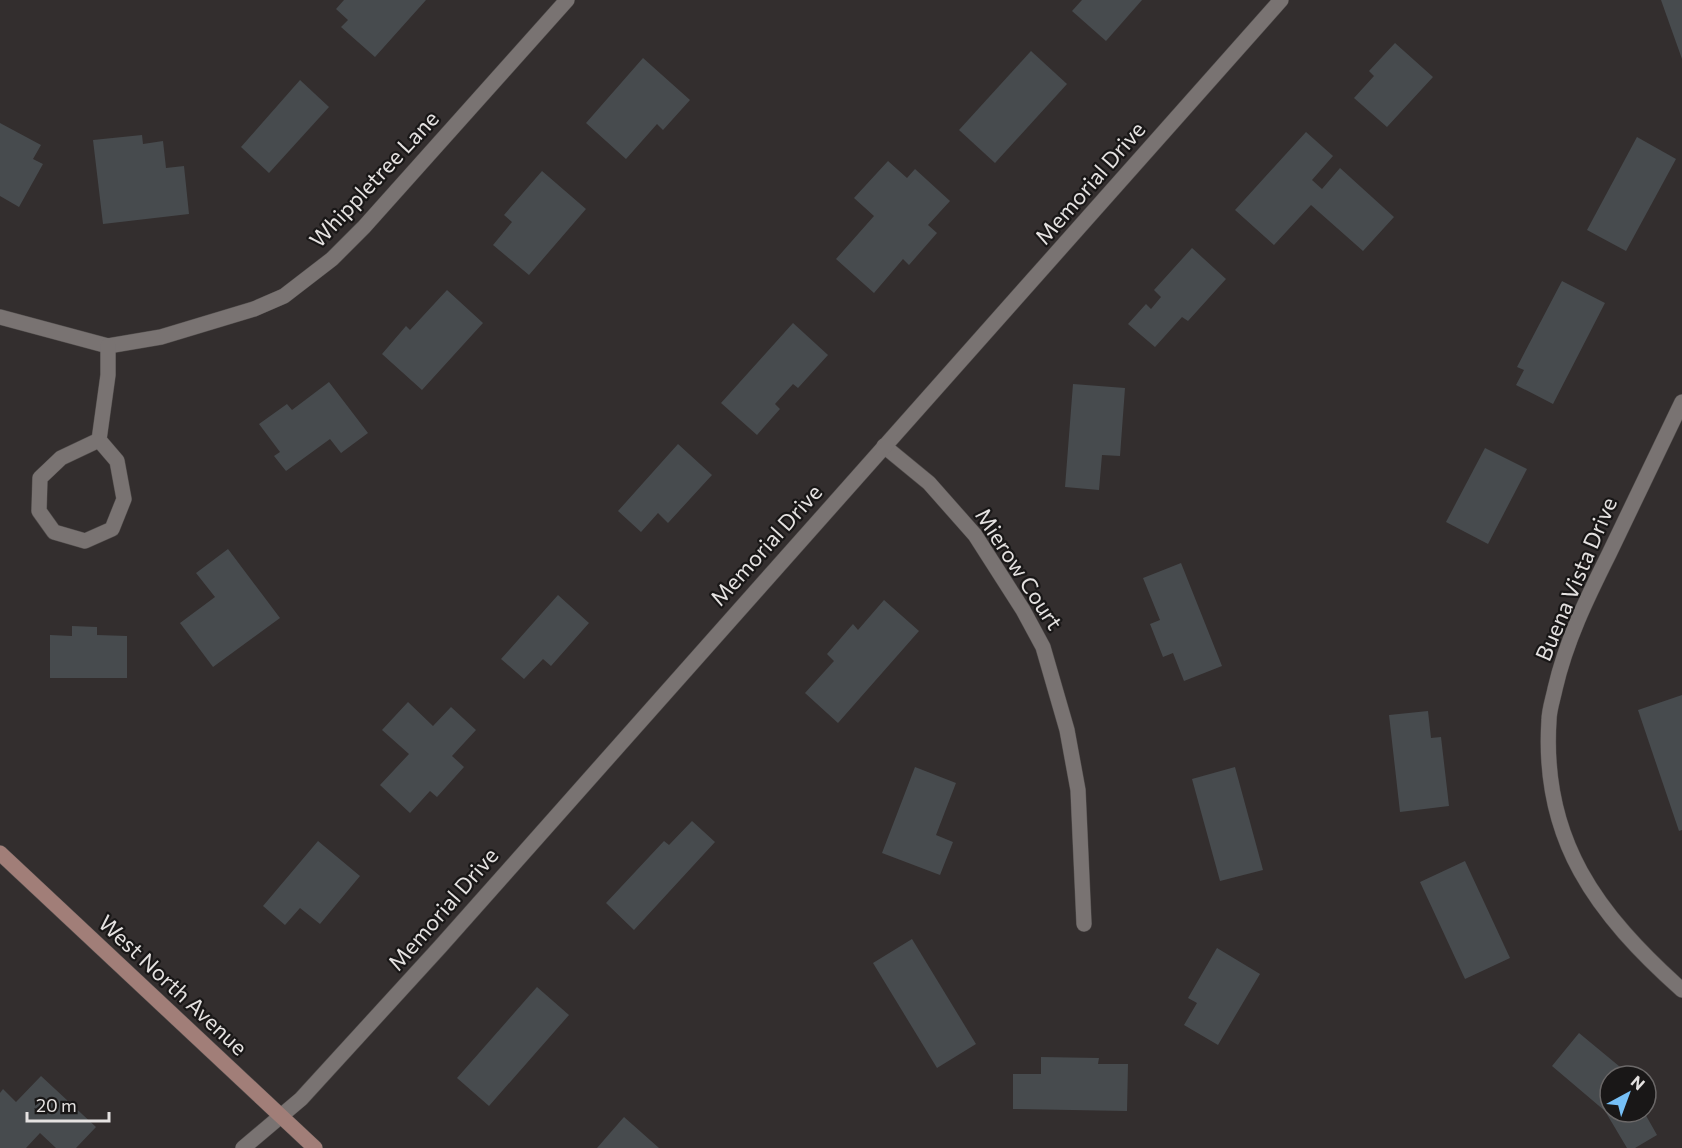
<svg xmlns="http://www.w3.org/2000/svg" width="1682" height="1148" viewBox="0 0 1682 1148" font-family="Commissioner,sans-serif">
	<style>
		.building { fill: #474b4e }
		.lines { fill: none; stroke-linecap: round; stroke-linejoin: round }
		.minor-casing { stroke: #504c4b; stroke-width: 16 }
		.secondary-casing { stroke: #504c4b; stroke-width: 16 }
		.minor { stroke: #797372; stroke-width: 15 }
		.secondary { stroke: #a17e78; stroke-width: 15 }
		.labels { text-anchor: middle; stroke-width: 4.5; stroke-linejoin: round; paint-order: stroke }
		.street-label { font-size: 22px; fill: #e5e2e1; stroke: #191717 }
	</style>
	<rect width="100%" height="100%" fill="#332e2e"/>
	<g class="building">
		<polygon points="344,0 426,0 375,57 341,27 348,20 336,9"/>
		<polygon points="1082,0 1142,0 1106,41 1072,11"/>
		<polygon points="1661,0 1682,0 1682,59"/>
		<polygon points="1395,43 1433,77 1387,127 1354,98 1374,76 1369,71"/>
		<polygon points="1031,51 1067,84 995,163 959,130"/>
		<polygon points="643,58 690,100 663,130 657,124 626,159 586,123"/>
		<polygon points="300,80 329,107 269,173 241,147"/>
		<polygon points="0,123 41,145 33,159 43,164 19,207 0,196"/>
		<polygon points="1306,132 1333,156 1312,180 1322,189 1340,168 1394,217 1363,251 1311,205 1274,245 1235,210"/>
		<polygon points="142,135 143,144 163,141 166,168 184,166 189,214 103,224 93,140"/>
		<polygon points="1637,137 1676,159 1626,251 1587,230"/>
		<polygon points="888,161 907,178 915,169 950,201 928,225 937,233 909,265 903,259 874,293 836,259 874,216 854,198"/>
		<polygon points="542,171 586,209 529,275 493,245 512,222 504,215"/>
		<polygon points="1192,248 1226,279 1188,321 1182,317 1155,347 1128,324 1146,304 1151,309 1161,297 1154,290"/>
		<polygon points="1562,281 1605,303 1553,404 1516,385 1524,370 1517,367"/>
		<polygon points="447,290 483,323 422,390 382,354 406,326 410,330"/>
		<polygon points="793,323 828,355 798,388 793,384 775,404 780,409 757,435 721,403"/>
		<polygon points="329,382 368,433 341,453 330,439 286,471 274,456 280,452 259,424 287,404 292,410"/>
		<polygon points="1073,384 1125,388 1120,456 1102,455 1099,490 1065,487"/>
		<polygon points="678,444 712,475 668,523 658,513 641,532 618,511"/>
		<polygon points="1485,448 1527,469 1488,544 1446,522"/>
		<polygon points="228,549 280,618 213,667 180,623 215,597 196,573"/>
		<polygon points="1181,563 1222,666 1184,681 1173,653 1163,657 1150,624 1160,620 1143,578"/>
		<polygon points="558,595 589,623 551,666 543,659 524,679 501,659"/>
		<polygon points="884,600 919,631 838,723 805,693 834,661 827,654 853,624 858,630"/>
		<polygon points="72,626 97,627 97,635 127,636 127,678 50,678 50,635 72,636"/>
		<polygon points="1682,695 1682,830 1679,831 1638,710"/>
		<polygon points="408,702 433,726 451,707 476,730 452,756 464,767 437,797 430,791 410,813 380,785 409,754 382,730"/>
		<polygon points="1428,711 1431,738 1441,737 1449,806 1400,812 1389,715"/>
		<polygon points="915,767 956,783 936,835 953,842 940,875 882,853"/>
		<polygon points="1235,767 1263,870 1220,881 1192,779"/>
		<polygon points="692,821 715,842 634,930 606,903 664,841 669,845"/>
		<polygon points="318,841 360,876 320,924 300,908 285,925 263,906"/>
		<polygon points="1465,861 1510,958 1465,979 1420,882"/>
		<polygon points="912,939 976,1044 937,1068 873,963"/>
		<polygon points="1217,948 1260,974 1218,1045 1184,1025 1197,1003 1188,998"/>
		<polygon points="537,987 569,1015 489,1106 457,1078"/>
		<polygon points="1579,1033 1631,1076 1610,1076 1610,1112 1644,1112 1657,1135 1635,1148 1627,1148 1605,1111 1552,1066"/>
		<polygon points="1041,1057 1099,1058 1098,1064 1128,1064 1127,1111 1013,1109 1013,1074 1041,1074"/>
		<polygon points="41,1076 96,1127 76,1148 56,1148 40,1133 26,1148 0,1148 0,1093 3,1089 16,1102"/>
		<polygon points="624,1117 659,1148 597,1148"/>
	</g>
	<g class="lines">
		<g class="minor-casing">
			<g id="minor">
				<polyline points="0,317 108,346 161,337 254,309 284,296 332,259 364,227 567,0"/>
				<path d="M 1682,402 C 1658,453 1633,503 1609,554 C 1587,598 1566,641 1555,689 C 1553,699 1549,710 1549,720 C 1541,840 1597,914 1682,990"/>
				<polyline points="99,440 61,458 40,478 39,511 54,532 85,541 112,529 124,499 117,461 99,440 108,375 108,346"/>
				<polyline points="884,446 929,483 975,535 1023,610 1043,647 1067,730 1078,790 1084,924"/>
				<polyline points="243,1148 301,1099 440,947 1281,0"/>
			</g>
		</g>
		<g class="secondary-casing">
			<polyline id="secondary" points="0,853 315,1148"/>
		</g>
		<use href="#minor" class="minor"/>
		<use href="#secondary" class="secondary"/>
	</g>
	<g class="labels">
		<g class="street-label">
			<text transform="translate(374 179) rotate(-47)" y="8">Whippletree Lane</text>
			<text transform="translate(1090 183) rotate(-49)" y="8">Memorial Drive</text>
			<text transform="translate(766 545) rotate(-48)" y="8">Memorial Drive</text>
			<text transform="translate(1019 569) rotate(57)" y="8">Mierow Court</text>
			<text transform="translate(1576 579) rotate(-67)" y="8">Buena Vista Drive</text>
			<text transform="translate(443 909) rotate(-49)" y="8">Memorial Drive</text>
			<text transform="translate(173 985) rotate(43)" y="8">West North Avenue</text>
		</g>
	</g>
	<g transform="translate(1628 1094) rotate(41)"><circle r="28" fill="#191717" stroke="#6b6868" stroke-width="1.5"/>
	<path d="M0-4.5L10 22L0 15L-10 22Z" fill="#76c0f7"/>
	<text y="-9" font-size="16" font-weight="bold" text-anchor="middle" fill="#e5e2e1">N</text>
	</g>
	<path d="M27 1112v9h82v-9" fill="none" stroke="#e5e2e1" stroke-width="3"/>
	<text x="36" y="1112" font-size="18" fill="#e5e2e1" stroke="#191717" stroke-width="4.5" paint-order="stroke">20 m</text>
</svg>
